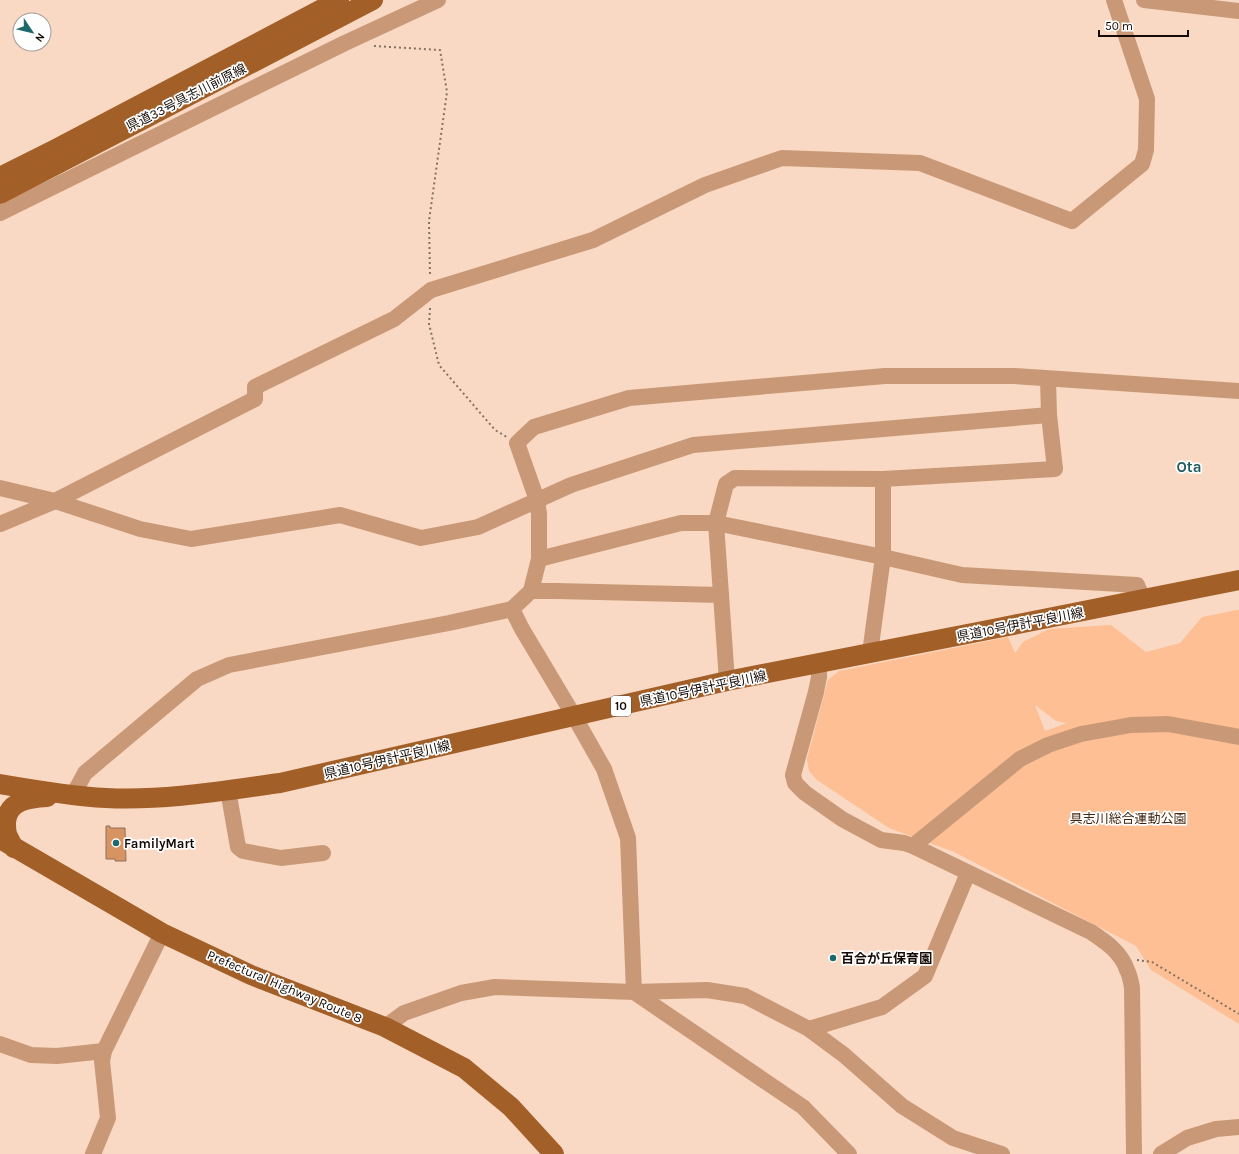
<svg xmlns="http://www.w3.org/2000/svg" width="1239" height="1154" viewBox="0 0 1239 1154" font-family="Karla,'Noto Sans JP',sans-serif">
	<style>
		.green { fill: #fdbf93; fill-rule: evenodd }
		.building { fill: #d89362; stroke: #8d715d }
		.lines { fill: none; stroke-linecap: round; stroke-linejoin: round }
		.path { stroke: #857163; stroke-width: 2; stroke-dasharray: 2 3; stroke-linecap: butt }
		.minor { stroke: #c99977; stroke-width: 16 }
		.major { stroke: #a35f28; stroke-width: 20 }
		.poi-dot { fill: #1c696c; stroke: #fff; stroke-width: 1.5 }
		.labels { text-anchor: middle; stroke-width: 3.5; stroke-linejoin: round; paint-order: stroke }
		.shield { fill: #fff; stroke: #5b5450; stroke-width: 1 }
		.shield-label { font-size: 12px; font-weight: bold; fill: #150b05 }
		.street-label { font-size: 13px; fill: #150b05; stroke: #fff }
		.park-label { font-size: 13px; fill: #432711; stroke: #fff }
		.poi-label { font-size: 13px; font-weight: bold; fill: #150b05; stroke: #fff; text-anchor: start }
		.quarter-label { font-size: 15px; font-weight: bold; fill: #215c5f; stroke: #fff }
	</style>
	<rect width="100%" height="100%" fill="#f9d9c4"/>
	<path class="green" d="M 1237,610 L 1239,610 L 1239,1024 L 1151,970 L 1136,946 L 954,852 L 889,828 L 817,780 L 809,771 L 807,759 L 828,680 L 839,671 L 1008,637 L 1015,653 L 1023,642 L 1049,629 L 1111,625 L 1146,652 L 1180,643 L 1202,617 ZM 1035,705 L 1056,721 L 1067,723 L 1045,731 Z"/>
	<polygon class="building" points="106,826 110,826 110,828 125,828 126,861 115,861 115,859 106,859"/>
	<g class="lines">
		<g class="path">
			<polyline points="374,46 440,50 447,92 429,221 430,275"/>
			<polyline points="430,308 429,324 439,365 495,430 507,437"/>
			<polyline points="1137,960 1152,962 1239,1014"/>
		</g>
		<g class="minor">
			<polyline points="1144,0 1239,11"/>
			<polyline points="0,213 345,43 438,0"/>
			<polyline points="0,488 55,501 140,529 191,539 340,515 421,538 478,527 571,485 693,445 1049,415"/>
			<polyline points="0,524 55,501 255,399 255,387 394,319 431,290 593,240 705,185 782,158 920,163 1072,221 1142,164 1146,150 1147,99 1114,0"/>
			<polyline points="539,559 681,523 716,523 883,557 962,575 1137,585 1143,599"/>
			<polyline points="531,591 556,591 721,595"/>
			<polyline points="512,609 522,629 574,716 604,769 628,838 634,992"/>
			<polyline points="870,653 883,557 883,479"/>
			<path d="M 819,664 L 819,677 L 816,692 L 793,775 L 795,783 L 805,793 L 842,819 L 881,840 L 904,843 L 913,846 L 1091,932 C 1106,942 1121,952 1127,970 C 1130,975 1131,982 1132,988 L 1134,1154"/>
			<polyline points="727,681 716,523 726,484 735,478 883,479 1055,469 1049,415 1048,379"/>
			<polyline points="228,790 238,847 243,851 281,858 323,853"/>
			<polyline points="73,795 85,773 197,679 229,665 449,623 512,609 531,591 539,559 539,514 537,500 517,443 534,427 629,398 885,376 1014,376 1239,391"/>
			<polyline points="913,846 1020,759 1048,745 1081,734 1131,725 1168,724 1239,737"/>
			<polyline points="634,992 803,1107 849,1154"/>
			<polyline points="385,1027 404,1013 461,993 495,987 634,992 707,990 745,996 809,1029 844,1055 902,1106 953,1138 1002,1154"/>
			<polyline points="809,1029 882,1007 925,976 968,873"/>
			<polyline points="0,1044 31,1055 57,1056 104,1051"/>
			<polyline points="93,1154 108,1118 102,1061 104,1051 162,933"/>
			<polyline points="1161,1154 1187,1138 1216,1129 1239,1127"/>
		</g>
		<g class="major">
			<polyline points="0,177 54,150 339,0"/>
			<polyline points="0,194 373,0"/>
			<path d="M 0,784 C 35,790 71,796 106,798 C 164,801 222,791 280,783 L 727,681 L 998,628 L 1239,580"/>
			<polyline points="0,839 162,933 251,975 385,1027 464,1068 511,1107 554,1154"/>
			<path d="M 14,848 C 12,844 9,839 7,834 C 6,830 6,826 6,822 C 8,800 30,798 47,797"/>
		</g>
	</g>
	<g class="poi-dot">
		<circle cx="116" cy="843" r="4"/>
		<circle cx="833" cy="958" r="4"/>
	</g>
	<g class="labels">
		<rect class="shield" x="611" y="696" width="20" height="20" rx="3"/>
		<g class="shield-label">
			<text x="621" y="710">10</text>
		</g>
		<g class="street-label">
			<text transform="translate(186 97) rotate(-27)" y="5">県道33号具志川前原線</text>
			<text transform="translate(1020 624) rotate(-11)" y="5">県道10号伊計平良川線</text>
			<text transform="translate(703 688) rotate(-12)" y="5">県道10号伊計平良川線</text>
			<text transform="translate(387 759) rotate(-13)" y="5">県道10号伊計平良川線</text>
			<text transform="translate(285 986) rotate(23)" y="5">Prefectural Highway Route 8</text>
		</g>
		<g class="park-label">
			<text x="1128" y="823">具志川総合運動公園</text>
		</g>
		<g class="poi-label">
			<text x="124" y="848">FamilyMart</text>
			<text x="841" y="963">百合が丘保育園</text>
		</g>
		<g class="quarter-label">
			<text x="1189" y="472">Ota</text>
		</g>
	</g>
	<g transform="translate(32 32) rotate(125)"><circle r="19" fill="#ffffff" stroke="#a19d9b"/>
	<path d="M0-3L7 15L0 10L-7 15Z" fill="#1c696c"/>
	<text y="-6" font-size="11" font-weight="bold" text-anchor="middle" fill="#150b05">N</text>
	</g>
	<path d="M1099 30v6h89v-6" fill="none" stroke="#150b05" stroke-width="2"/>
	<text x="1105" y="30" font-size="12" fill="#150b05" stroke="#ffffff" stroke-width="3" paint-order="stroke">50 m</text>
</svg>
